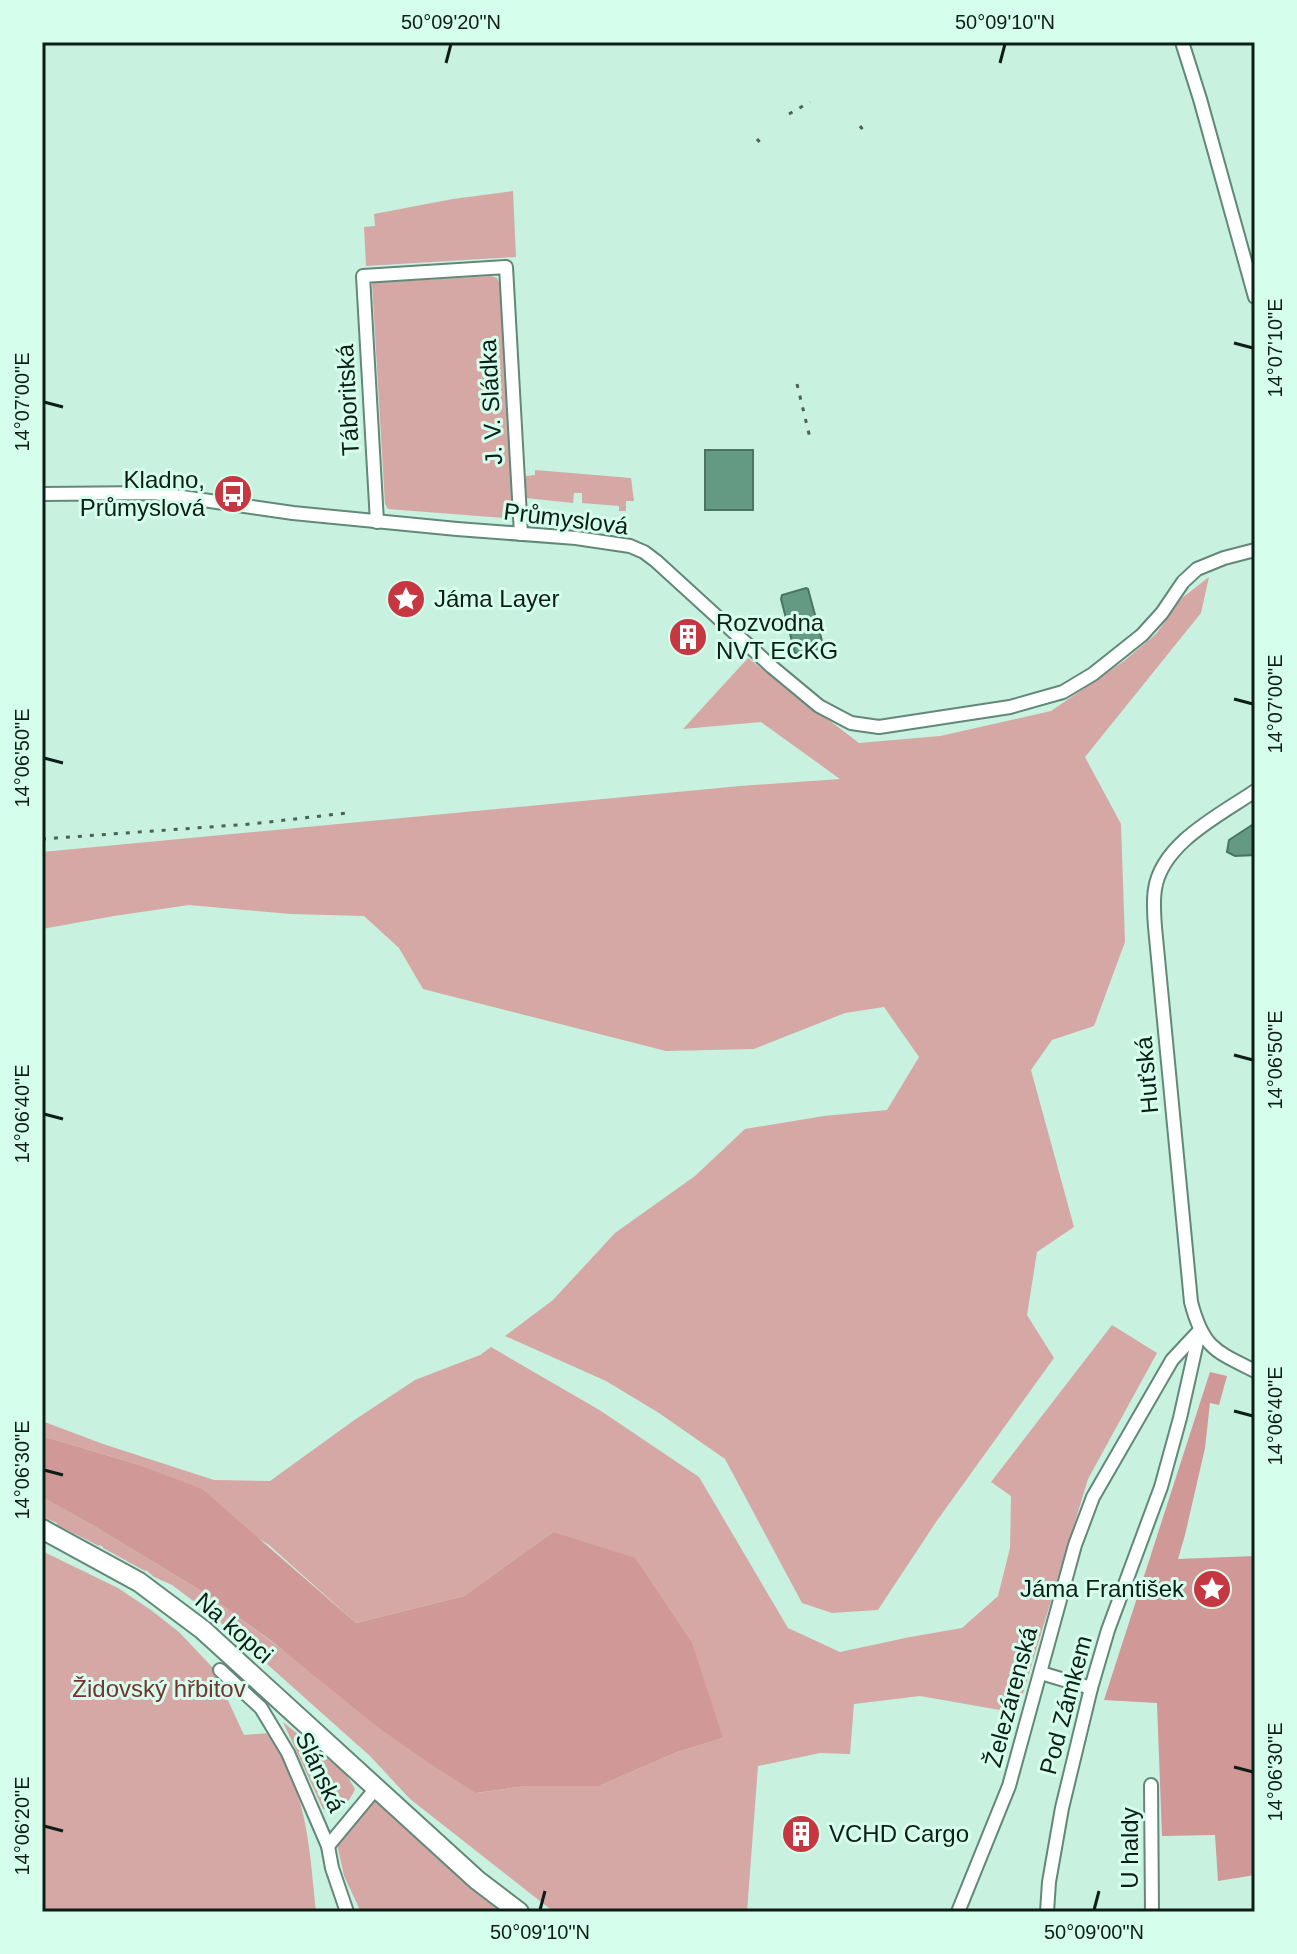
<svg xmlns="http://www.w3.org/2000/svg" width="1297" height="1954" viewBox="0 0 1297 1954" font-family="Arial,sans-serif">
	<style>
		.green { fill: #d5a8a5 }
		.forest { fill: #d09896 }
		.water { fill: #649a84; stroke: #4a7463; stroke-width: 2 }
		.lines { fill: none; stroke-linecap: round; stroke-linejoin: round }
		.street-casing { stroke: #628878; stroke-width: 16 }
		.secondary-casing { stroke: #628878; stroke-width: 22 }
		.street { stroke: #fff; stroke-width: 12 }
		.secondary { stroke: #fff; stroke-width: 18 }
		.rail { stroke: #4a6258; stroke-width: 3; stroke-dasharray: 4 8; stroke-linecap: butt }
		.ticks { fill: none; stroke: #0d1d17; stroke-width: 3 }
		.labels { text-anchor: middle; stroke-width: 6; stroke-linejoin: round; paint-order: stroke }
		.street-label { font-size: 24px; fill: #0d1d17; stroke: #d5ffec }
		.poi-label { font-size: 24px; fill: #0d1d17; stroke: #d5ffec; text-anchor: start }
		.park-label { font-size: 24px; fill: #733; stroke: #d5ffec }
		.neatline { fill: none; stroke: #0d1d17; stroke-width: 3 }
		.ticks-label { font-size: 20px; text-anchor: middle; fill: #0d1d17 }
	</style>
	<rect width="100%" height="100%" fill="#c8f1df"/>
	<g class="green">
		<polygon points="513,191 516,257 366,266 364,227 375,226 374,214 453,199"/>
		<polygon points="491,276 497,278 500,285 513,510 512,514 504,518 388,509 385,504 372,283"/>
		<polygon points="535,470 631,478 634,501 626,501 626,511 619,511 619,506 582,503 582,493 574,493 573,503 526,498 526,476 535,475"/>
		<polygon points="1209,577 1201,613 1085,757 1121,824 1125,942 1094,1026 1052,1040 1031,1070 1074,1227 1037,1252 1027,1315 1054,1358 936,1522 878,1610 832,1613 802,1603 725,1459 659,1413 606,1381 505,1336 553,1300 615,1233 695,1176 745,1129 824,1116 887,1110 919,1057 884,1007 845,1013 754,1049 666,1051 423,989 399,948 364,916 290,914 189,905 114,916 42,929 42,852 740,786 840,779 761,722 683,729 748,658 859,743 940,736 1051,711 1124,661 1156,634 1182,598"/>
		<polygon points="1112,1325 1157,1353 1088,1479 1017,1713 920,1696 854,1704 850,1754 820,1753 758,1766 747,1912 554,1912 410,1799 370,1756 212,1615 172,1585 154,1577 146,1570 145,1571 103,1548 103,1547 100,1545 99,1546 57,1525 57,1523 42,1517 42,1497 94,1526 208,1595 477,1793 525,1786 599,1786 677,1752 723,1738 553,1532 464,1596 356,1623 269,1545 136,1464 42,1436 42,1421 103,1444 214,1480 270,1481 353,1421 415,1380 480,1355 491,1347 601,1411 699,1477 788,1628 840,1652 910,1637 962,1628 998,1596 1010,1548 1011,1496 991,1482"/>
		<path d="M 42,1551 L 118,1588 L 151,1610 L 180,1633 L 213,1668 L 244,1735 L 270,1733 C 282,1755 293,1777 300,1802 C 310,1838 312,1875 316,1912 L 42,1912 Z"/>
		<path d="M 283,1722 L 346,1774 L 355,1789 C 348,1805 341,1811 323,1809 Z"/>
		<polygon points="374,1801 390,1809 500,1912 361,1912 344,1876 337,1844"/>
	</g>
	<g class="forest">
		<polygon points="1210,1372 1227,1376 1219,1405 1210,1403 1205,1448 1185,1535 1178,1559 1255,1556 1255,1875 1218,1881 1215,1835 1162,1836 1157,1703 1104,1700"/>
		<polygon points="42,1436 136,1464 202,1489 356,1623 464,1596 553,1532 635,1558 692,1643 723,1738 677,1752 599,1786 525,1786 476,1793 426,1761 379,1728 274,1643 208,1595 94,1526 42,1497"/>
	</g>
	<g class="water">
		<rect x="705" y="450" width="48" height="60"/>
		<polygon points="806,588 808,589 822,641 822,648 799,654 795,653 781,599 782,595"/>
		<polygon points="1255,823 1255,855 1235,856 1227,852 1229,840"/>
	</g>
	<g class="lines">
		<g class="street-casing">
			<g id="street">
				<polyline points="1182,42 1200,99 1255,297"/>
				<polyline points="42,494 154,493 293,513 457,529 576,538 630,546 644,552 656,561 772,667 819,706 851,723 879,727 1010,707 1063,692 1093,674 1142,635 1162,613 1183,582 1197,569 1224,558 1255,550"/>
				<polyline points="377,522 363,276 506,267 521,534"/>
				<path d="M 1255,791 C 1220,815 1162,843 1155,889 C 1153,901 1154,914 1155,927 L 1191,1302 C 1203,1348 1215,1351 1255,1371"/>
				<polyline points="220,1670 261,1708 288,1753 328,1846 332,1868 347,1912"/>
				<polyline points="1041,1673 1091,1688"/>
				<polyline points="1151,1785 1152,1912"/>
				<polyline points="328,1846 377,1787"/>
				<polyline points="958,1912 1009,1786 1075,1545 1093,1497 1172,1360 1200,1330"/>
				<polyline points="1047,1912 1049,1882 1062,1808 1091,1688 1108,1630 1161,1487 1180,1418 1199,1333"/>
			</g>
		</g>
		<g class="secondary-casing">
			<polyline id="secondary" points="42,1529 139,1582 203,1630 477,1880 519,1912"/>
		</g>
		<use href="#street" class="street"/>
		<use href="#secondary" class="secondary"/>
		<g class="rail">
			<polyline points="789,114 810,102"/>
			<polyline points="860,126 866,134"/>
			<polyline points="757,139 765,148"/>
			<polyline points="797,384 810,438"/>
			<polyline points="42,839 251,824 347,813"/>
		</g>
	</g>
	<path class="ticks" d="M 446,63 L 451,44M 1000,63 L 1005,44M 1234,343 L 1253,348M 44,402 L 63,407M 1234,699 L 1253,704M 44,758 L 63,763M 1234,1055 L 1253,1060M 44,1114 L 63,1119M 1234,1411 L 1253,1416M 44,1470 L 63,1475M 1234,1767 L 1253,1772M 44,1826 L 63,1831M 540,1910 L 545,1891M 1094,1910 L 1099,1891"/>
	<defs>
		<g id="bus-disc" transform="scale(2)"><circle r="9.5" fill="#c73741" stroke="#d5ffec"/><path d="M-5-6H5V4H4V6H2V4H-2V6H-4V4H-5ZM-3.5-4V0h7V-4ZM-3.5 1.2v1.5H-2V1.2ZM2 1.2v1.5H3.5V1.2Z" fill="#fff"/></g>
		<g id="sight-disc" transform="scale(2)"><circle r="9.5" fill="#c73741" stroke="#d5ffec"/><path d="M0-6L1.8-2.2L6-1.7L2.9 1.2L3.7 5.4L0 3.3L-3.7 5.4L-2.9 1.2L-6-1.7L-1.8-2.2Z" fill="#fff"/></g>
		<g id="building-disc" transform="scale(2)"><circle r="9.5" fill="#c73741" stroke="#d5ffec"/><path d="M-4-6H4V6H1V3H-1V6H-4ZM-2.5-4.3h1.7v1.8h-1.7ZM.8-4.3h1.7v1.8H.8ZM-2.5-1h1.7V.8h-1.7ZM.8-1h1.7V.8H.8Z" fill="#fff"/></g>
	</defs>
	<g fill-rule="evenodd">
		<use href="#bus-disc" x="233" y="494"/>
		<use href="#sight-disc" x="406" y="599"/>
		<use href="#building-disc" x="688" y="637"/>
		<use href="#sight-disc" x="1212" y="1589"/>
		<use href="#building-disc" x="801" y="1834"/>
	</g>
	<g class="labels">
		<g class="street-label">
			<text transform="translate(348 400) rotate(-93)" y="8">Táboritská</text>
			<text transform="translate(491 402) rotate(-93)" y="8">J. V. Sládka</text>
			<text transform="translate(566 519) rotate(7)" y="8">Průmyslová</text>
			<text transform="translate(1147 1075) rotate(-95)" y="8">Huťská</text>
			<text transform="translate(234 1628) rotate(41)" y="8">Na kopci</text>
			<text transform="translate(1011 1697) rotate(-75)" y="8">Železárenská</text>
			<text transform="translate(1066 1705) rotate(-75)" y="8">Pod Zámkem</text>
			<text transform="translate(320 1772) rotate(65)" y="8">Slánská</text>
			<text transform="translate(1130 1848) rotate(-90)" y="8">U haldy</text>
		</g>
		<g class="poi-label">
			<text x="205" y="488" text-anchor="end">Kladno,<tspan x="205" dy="28">Průmyslová</tspan></text>
			<text x="434" y="607">Jáma Layer</text>
			<text x="716" y="631">Rozvodna<tspan x="716" dy="28">NVT ECKG</tspan></text>
			<text x="1184" y="1597" text-anchor="end">Jáma František</text>
			<text x="829" y="1842">VCHD Cargo</text>
		</g>
		<g class="park-label">
			<text x="159" y="1697">Židovský hřbitov</text>
		</g>
	</g>
	<rect width="1297" height="1954" fill="none" stroke="#d5ffec" stroke-width="88"/>
	<rect x="44" y="44" width="1209" height="1866" class="neatline"/>
	<g class="ticks-label">
		<text x="451" y="29">50°09'20"N</text>
		<text x="1005" y="29">50°09'10"N</text>
		<text transform="translate(1275 348) rotate(-90)" y="7">14°07'10"E</text>
		<text transform="translate(22 402) rotate(-90)" y="7">14°07'00"E</text>
		<text transform="translate(1275 704) rotate(-90)" y="7">14°07'00"E</text>
		<text transform="translate(22 758) rotate(-90)" y="7">14°06'50"E</text>
		<text transform="translate(1275 1060) rotate(-90)" y="7">14°06'50"E</text>
		<text transform="translate(22 1114) rotate(-90)" y="7">14°06'40"E</text>
		<text transform="translate(1275 1416) rotate(-90)" y="7">14°06'40"E</text>
		<text transform="translate(22 1470) rotate(-90)" y="7">14°06'30"E</text>
		<text transform="translate(1275 1772) rotate(-90)" y="7">14°06'30"E</text>
		<text transform="translate(22 1826) rotate(-90)" y="7">14°06'20"E</text>
		<text x="540" y="1939">50°09'10"N</text>
		<text x="1094" y="1939">50°09'00"N</text>
	</g>
</svg>
